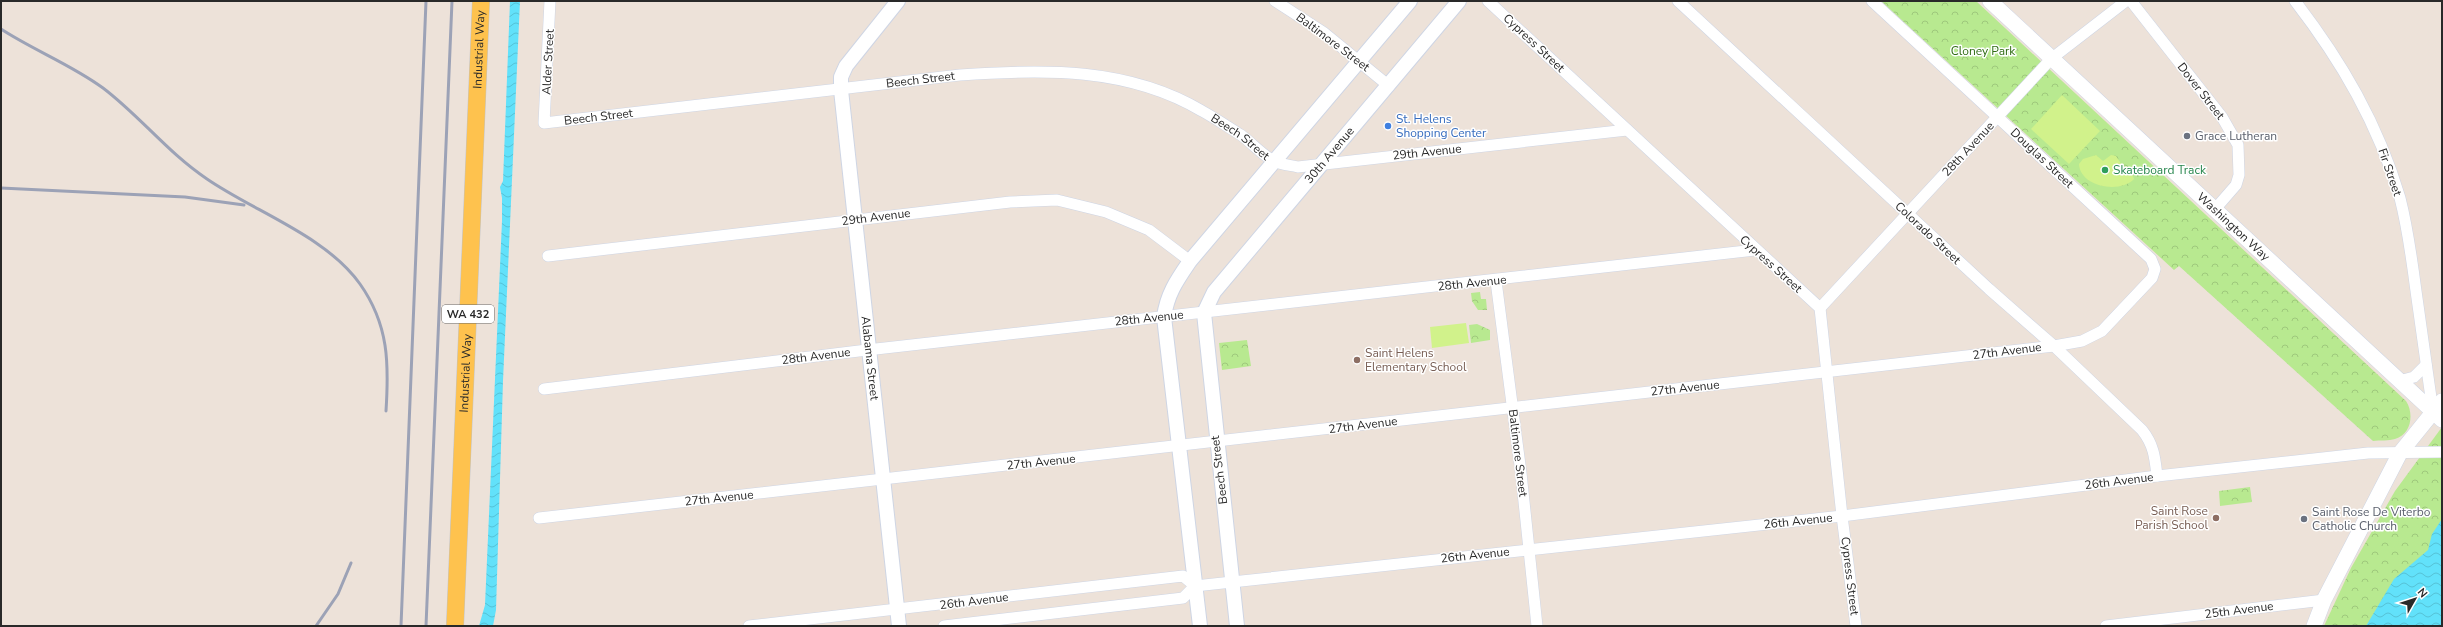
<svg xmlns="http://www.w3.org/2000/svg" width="2443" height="627" viewBox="0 0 2443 627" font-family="'Nunito Sans',sans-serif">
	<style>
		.park { fill: url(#park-crowns) }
		.pitch { fill: #d1f28b }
		.water { fill: url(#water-waves) }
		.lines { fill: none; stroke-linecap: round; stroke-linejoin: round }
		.minor-casing { stroke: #ced5e4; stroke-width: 12 }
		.tertiary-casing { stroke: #ced5e4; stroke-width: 16 }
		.secondary-casing { stroke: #ced5e4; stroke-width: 16 }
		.primary-casing { stroke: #c3c3c3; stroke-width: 18 }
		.minor { stroke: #fff; stroke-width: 11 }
		.tertiary { stroke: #fff; stroke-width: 14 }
		.secondary { stroke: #fff; stroke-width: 15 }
		.primary { stroke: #fec24e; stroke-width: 17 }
		.rail { stroke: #9ca2b6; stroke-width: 3 }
		.shop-dot { fill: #3f7fe0; stroke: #fff; stroke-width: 1.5 }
		.worship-dot { fill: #6b7280; stroke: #fff; stroke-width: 1.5 }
		.leisure-dot { fill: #2e9e5b; stroke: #fff; stroke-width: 1.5 }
		.education-dot { fill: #8d6e63; stroke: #fff; stroke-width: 1.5 }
		.labels { text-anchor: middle; stroke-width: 3; stroke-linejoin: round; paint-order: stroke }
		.shield { fill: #fff; stroke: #696969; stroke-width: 1 }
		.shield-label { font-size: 11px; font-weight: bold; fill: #292929 }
		.street-label { font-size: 12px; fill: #292929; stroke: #fff }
		.park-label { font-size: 12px; fill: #2f6c13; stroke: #fff }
		.shop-label { font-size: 12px; fill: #366cbe; stroke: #fff; text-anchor: start }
		.worship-label { font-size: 12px; fill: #5b616d; stroke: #fff; text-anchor: start }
		.leisure-label { font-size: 12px; fill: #27864d; stroke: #fff; text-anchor: start }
		.education-label { font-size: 12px; fill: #785e54; stroke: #fff; text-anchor: start }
	</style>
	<defs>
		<pattern id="park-crowns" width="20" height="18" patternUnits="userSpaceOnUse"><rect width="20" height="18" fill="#b8e990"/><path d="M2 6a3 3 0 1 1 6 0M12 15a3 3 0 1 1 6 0" fill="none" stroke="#9ec87c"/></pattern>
		<pattern id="water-waves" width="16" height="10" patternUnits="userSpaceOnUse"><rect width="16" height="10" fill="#62e1fa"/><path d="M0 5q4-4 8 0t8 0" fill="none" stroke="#55c1d6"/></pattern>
	</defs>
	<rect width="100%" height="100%" fill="#ede2d9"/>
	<g class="park">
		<path d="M 1881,1 L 1976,1 L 2406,401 C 2414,413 2412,434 2395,439 C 2389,441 2380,440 2373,441 L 2179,266 L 2174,270 Z"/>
		<polygon points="1480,292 1481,299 1486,299 1487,310 1478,310 1472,301 1471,293"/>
		<polygon points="1477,324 1490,330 1490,340 1471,343 1469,325"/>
		<polygon points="1247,340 1251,366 1222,370 1219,343"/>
		<polygon points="2442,427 2442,626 2324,626 2351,568 2395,491"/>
		<polygon points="2250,487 2252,502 2220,506 2219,491"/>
	</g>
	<g class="pitch">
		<polygon points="2062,95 2100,131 2069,164 2031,129"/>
		<path d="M 2096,155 L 2103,161 L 2111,155 L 2116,156 L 2123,167 L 2131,171 L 2134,179 C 2120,194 2080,187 2079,164 L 2083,159 Z"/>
		<polygon points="1466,323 1469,343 1432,348 1430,327"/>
	</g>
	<g class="water">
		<polygon points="510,1 520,1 503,381 496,610 493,626 479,626 485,605 502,221 502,198 500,187 503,181"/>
		<polygon points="2442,519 2442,626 2366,626 2394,579 2428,550 2432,534"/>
	</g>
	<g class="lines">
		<g class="minor-casing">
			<g id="minor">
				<path id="s1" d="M 550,1 L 544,123 L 960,75 C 1043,69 1128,67 1202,111 C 1215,118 1228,127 1241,135 C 1252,143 1262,155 1274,161 C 1281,165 1291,165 1298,167 L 1627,130"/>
				<polyline points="1275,1 1323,32 1389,86"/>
				<polyline points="1488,1 1820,308 1842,516 1856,626"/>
				<path d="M 1678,1 L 1989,289 L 2054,346 L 2142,430 C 2154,445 2155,458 2157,476"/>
				<polyline points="2131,1 2222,117 2238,145 2239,175 2236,185 2216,208"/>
				<path d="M 2295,1 C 2342,62 2378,124 2400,198 C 2408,229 2412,260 2416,291 C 2422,331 2427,372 2433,412"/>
				<polyline points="548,256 1010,202 1057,200 1106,212 1149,230 1190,261"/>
				<polyline points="1496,281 1521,473 1537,626"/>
				<polyline points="1820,308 2051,59 2126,1"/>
				<polyline points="2399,381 2414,377 2426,365"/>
				<polyline points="544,389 867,350 1755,250"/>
				<polyline points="539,518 2054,346 2082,341 2102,331 2152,278 2155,269 2151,259 1872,1"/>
				<polyline points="749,626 1183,576 1195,586"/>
				<polyline points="944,626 1183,598 1195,586 1232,582 1842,516 2157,476 2368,453 2442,452"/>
				<polyline points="2106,626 2324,600"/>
			</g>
		</g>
		<g class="tertiary-casing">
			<g id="tertiary">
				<path id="s2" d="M 898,1 L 846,66 L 841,77 L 841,90 L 899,626"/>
				<path d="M 1200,626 L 1164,317 C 1167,294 1177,280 1190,261 L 1410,1"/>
				<path id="s3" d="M 1237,626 L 1204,313 L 1214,292 L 1459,1"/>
			</g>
		</g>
		<g class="secondary-casing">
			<g id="secondary">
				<path id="s4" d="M 1990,1 L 2442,420"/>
				<polyline points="2314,626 2324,600 2400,453 2442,401"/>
			</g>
		</g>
		<g class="primary-casing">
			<g id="primary">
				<path id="s5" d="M 455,626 L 481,1"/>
			</g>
		</g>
		<use href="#minor" class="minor"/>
		<use href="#tertiary" class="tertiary"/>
		<use href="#secondary" class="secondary"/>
		<use href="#primary" class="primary"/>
		<g class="rail">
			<path d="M 1,29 C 33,50 72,65 103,88 C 140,116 168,153 207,179 C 255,212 326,236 360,284 C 389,325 389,364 386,411"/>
			<polyline points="1,188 185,197 244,205"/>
			<polyline points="316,626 338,594 351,563"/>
			<polyline points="401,626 426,1"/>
			<polyline points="426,626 452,1"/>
		</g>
	</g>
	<circle class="shop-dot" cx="1388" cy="126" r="4"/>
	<g class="worship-dot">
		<circle cx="2187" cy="136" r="4"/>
		<circle cx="2304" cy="519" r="4"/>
	</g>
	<circle class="leisure-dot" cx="2105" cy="170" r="4"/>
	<g class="education-dot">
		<circle cx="1357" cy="360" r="4"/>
		<circle cx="2216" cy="518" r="4"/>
	</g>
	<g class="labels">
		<rect class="shield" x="442" y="305" width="52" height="18" rx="3"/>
		<g class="shield-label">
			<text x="468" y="318">WA 432</text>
		</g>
		<g class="street-label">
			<text transform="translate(1333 42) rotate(37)" y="4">Baltimore Street</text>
			<text transform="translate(1534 43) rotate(43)" y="4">Cypress Street</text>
			<text dy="4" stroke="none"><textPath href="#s5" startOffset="577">Industrial Way</textPath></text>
			<text transform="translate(548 62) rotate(-87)" y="4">Alder Street</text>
			<text dy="4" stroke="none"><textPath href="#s1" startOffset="501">Beech Street</textPath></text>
			<text transform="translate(2201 91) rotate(52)" y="4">Dover Street</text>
			<text dy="4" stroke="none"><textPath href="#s1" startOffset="177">Beech Street</textPath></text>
			<text dy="4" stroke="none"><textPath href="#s1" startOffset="836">Beech Street</textPath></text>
			<text transform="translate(1968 149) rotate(-47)" y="4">28th Avenue</text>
			<text transform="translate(1427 152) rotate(-6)" y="4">29th Avenue</text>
			<text dy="4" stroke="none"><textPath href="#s3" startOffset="517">30th Avenue</textPath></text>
			<text transform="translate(2042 158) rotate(43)" y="4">Douglas Street</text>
			<text transform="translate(2390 172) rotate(71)" y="4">Fir Street</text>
			<text transform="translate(876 217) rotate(-7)" y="4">29th Avenue</text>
			<text dy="4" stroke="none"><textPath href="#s4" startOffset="332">Washington Way</textPath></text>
			<text transform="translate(1928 233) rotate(43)" y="4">Colorado Street</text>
			<text transform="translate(1771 264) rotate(42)" y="4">Cypress Street</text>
			<text transform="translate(1472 283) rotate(-6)" y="4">28th Avenue</text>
			<text transform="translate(1149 318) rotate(-6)" y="4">28th Avenue</text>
			<text transform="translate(2007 351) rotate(-7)" y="4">27th Avenue</text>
			<text transform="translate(816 356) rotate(-7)" y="4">28th Avenue</text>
			<text dy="4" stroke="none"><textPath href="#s2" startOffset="378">Alabama Street</textPath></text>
			<text dy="4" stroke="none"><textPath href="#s5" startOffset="253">Industrial Way</textPath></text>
			<text transform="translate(1685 388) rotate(-6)" y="4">27th Avenue</text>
			<text transform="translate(1363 425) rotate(-7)" y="4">27th Avenue</text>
			<text transform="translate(1518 453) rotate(83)" y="4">Baltimore Street</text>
			<text transform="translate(1041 462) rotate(-6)" y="4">27th Avenue</text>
			<text transform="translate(1219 470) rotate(-97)" y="4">Beech Street</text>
			<text transform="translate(2119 481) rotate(-7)" y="4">26th Avenue</text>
			<text transform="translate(719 498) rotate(-6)" y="4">27th Avenue</text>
			<text transform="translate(1798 521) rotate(-6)" y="4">26th Avenue</text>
			<text transform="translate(1475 555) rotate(-6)" y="4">26th Avenue</text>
			<text transform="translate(1850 576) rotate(83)" y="4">Cypress Street</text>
			<text transform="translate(974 601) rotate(-7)" y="4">26th Avenue</text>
			<text transform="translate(2239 610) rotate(-7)" y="4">25th Avenue</text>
		</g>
		<g class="park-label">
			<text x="1983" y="55">Cloney Park</text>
		</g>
		<g class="shop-label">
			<text x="1396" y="123">St. Helens<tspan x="1396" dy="14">Shopping Center</tspan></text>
		</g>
		<g class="worship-label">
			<text x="2195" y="140">Grace Lutheran</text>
			<text x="2312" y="516">Saint Rose De Viterbo<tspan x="2312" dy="14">Catholic Church</tspan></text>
		</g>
		<g class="leisure-label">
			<text x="2113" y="174">Skateboard Track</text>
		</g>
		<g class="education-label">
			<text x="1365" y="357">Saint Helens<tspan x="1365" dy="14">Elementary School</tspan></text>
			<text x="2208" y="515" text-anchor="end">Saint Rose<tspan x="2208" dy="14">Parish School</tspan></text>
		</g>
	</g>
	<rect width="2443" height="627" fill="none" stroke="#292929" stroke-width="4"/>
	<g transform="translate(2415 599) rotate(51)" stroke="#ffffff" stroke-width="3" paint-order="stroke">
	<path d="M0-3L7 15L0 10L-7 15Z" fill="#292929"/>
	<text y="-6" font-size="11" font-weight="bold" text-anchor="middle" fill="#292929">N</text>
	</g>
</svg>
